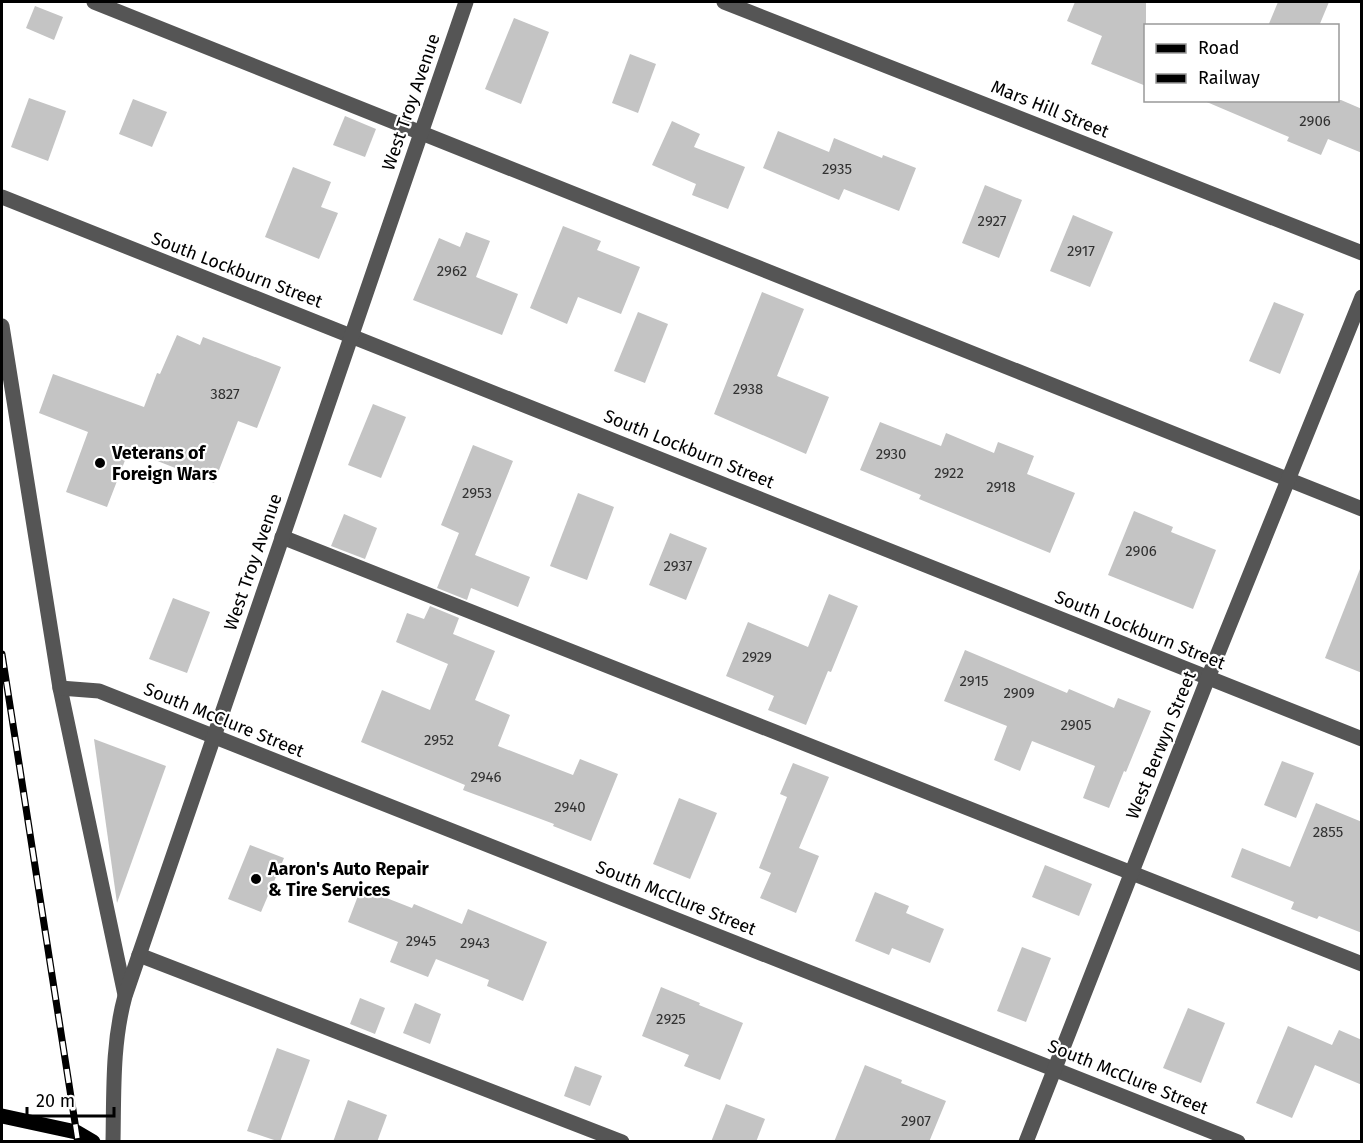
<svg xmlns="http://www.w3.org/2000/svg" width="1363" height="1143" viewBox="0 0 1363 1143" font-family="'Fira Sans',sans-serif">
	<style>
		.building { fill: #c4c4c4 }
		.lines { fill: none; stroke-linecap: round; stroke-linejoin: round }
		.minor { stroke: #555; stroke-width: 15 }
		.major { stroke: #000; stroke-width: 15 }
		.rail-casing { stroke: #000; stroke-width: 7 }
		.rail { stroke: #fff; stroke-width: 4.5; stroke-dasharray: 14; stroke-linecap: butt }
		.poi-dot { fill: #000; stroke: #fff; stroke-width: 2 }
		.labels { text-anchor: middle; stroke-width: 4.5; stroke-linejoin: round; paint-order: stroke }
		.number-label { font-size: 15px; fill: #313131 }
		.street-label { font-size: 18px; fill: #000; stroke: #fff }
		.poi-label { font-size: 18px; font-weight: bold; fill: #000; stroke: #fff; text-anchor: start }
	</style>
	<rect width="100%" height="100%" fill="#fff"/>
	<g class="building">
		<polygon points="1075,2 1146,2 1146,86 1091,64 1102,36 1067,21"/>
		<polygon points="1278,2 1329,2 1319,26 1268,26"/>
		<polygon points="35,6 63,17 54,40 26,28"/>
		<polygon points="514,18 549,32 521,104 485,89"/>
		<polygon points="630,54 656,64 638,113 612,103"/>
		<polygon points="29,98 66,111 48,161 11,147"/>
		<polygon points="133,99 167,112 152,147 119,134"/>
		<polygon points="1202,100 1341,100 1362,109 1362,153 1328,139 1321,155 1287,141 1289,137"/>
		<polygon points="345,116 376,129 365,157 333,145"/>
		<polygon points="672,121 700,134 694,147 745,167 728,209 692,195 696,184 652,165"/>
		<polygon points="778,131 829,152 834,138 882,158 883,155 916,168 899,211 844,189 839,200 763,168"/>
		<polygon points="293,167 331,182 321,207 338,213 319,259 265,237"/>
		<polygon points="985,185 1022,200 999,258 962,243"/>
		<polygon points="1073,215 1113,232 1090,287 1050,271"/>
		<polygon points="563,226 601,241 597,250 640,267 621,314 578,297 567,324 530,308"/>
		<polygon points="466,232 490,241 476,277 518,294 502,335 413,300 439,238 460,247"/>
		<polygon points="762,292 804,309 777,376 829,397 806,454 714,414"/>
		<polygon points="1274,302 1304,314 1280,374 1249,361"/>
		<polygon points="638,312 668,324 645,383 614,371"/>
		<polygon points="177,335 200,345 203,337 281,367 257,428 238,421 214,483 129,450 107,507 66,492 88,432 39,413 53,374 144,407 157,373 160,374"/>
		<polygon points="373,404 406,417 381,478 348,465"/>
		<polygon points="880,422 941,446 946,433 994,453 998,442 1034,456 1027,474 1075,493 1050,553 919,499 921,495 860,470"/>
		<polygon points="473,445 513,461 475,555 530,577 518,607 471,588 467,600 437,588 459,533 441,525"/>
		<polygon points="578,493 614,507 587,580 550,566"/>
		<polygon points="1134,511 1173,527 1171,532 1216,550 1193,609 1108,575"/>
		<polygon points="344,514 377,528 365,559 331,546"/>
		<polygon points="670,533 707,548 686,600 649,585"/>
		<polygon points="1360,569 1362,570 1362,673 1325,658"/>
		<polygon points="829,594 858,606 831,672 828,671 806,725 768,710 774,696 726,676 748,622 808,647"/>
		<polygon points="173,598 210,612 187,673 149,659"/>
		<polygon points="430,606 459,618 453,634 495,651 475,700 510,715 498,746 573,775 580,759 618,774 591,841 553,826 554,824 463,790 465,785 361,742 382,690 430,710 448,664 396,642 407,613 424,619"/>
		<polygon points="965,650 1067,693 1069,689 1114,708 1118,698 1151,711 1126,772 1124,771 1109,808 1083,798 1095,766 1032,741 1020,771 994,760 1007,726 944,701"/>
		<polygon points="94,739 166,766 117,903"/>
		<polygon points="1282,761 1314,773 1296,818 1264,805"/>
		<polygon points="793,763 829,777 799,848 819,856 796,913 760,898 771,873 759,868 787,797 780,794"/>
		<polygon points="679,798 717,813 690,879 653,864"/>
		<polygon points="1316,803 1362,822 1362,933 1319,916 1317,919 1291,909 1294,902 1231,877 1242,848 1290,867"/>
		<polygon points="250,845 284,858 261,912 228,899"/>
		<polygon points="1045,865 1092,884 1079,916 1032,897"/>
		<polygon points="361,888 412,908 414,904 462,924 468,909 547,942 523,1001 487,986 489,980 436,959 428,977 390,962 398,942 348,922"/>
		<polygon points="875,892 909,906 906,913 944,929 930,963 892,948 889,955 855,941"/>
		<polygon points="1022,947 1051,958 1026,1022 997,1011"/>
		<polygon points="661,987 700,1003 699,1005 743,1023 720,1080 684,1066 689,1055 642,1036"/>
		<polygon points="360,998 385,1008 375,1034 350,1024"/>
		<polygon points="415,1003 441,1014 430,1044 403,1033"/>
		<polygon points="1188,1008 1225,1023 1201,1083 1163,1068"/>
		<polygon points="1288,1026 1332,1045 1339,1030 1362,1040 1362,1085 1315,1065 1292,1118 1256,1103"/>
		<polygon points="277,1048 310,1060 280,1142 247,1131"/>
		<polygon points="865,1065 902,1080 901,1083 946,1101 929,1142 834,1142"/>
		<polygon points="575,1066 602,1076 590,1106 564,1096"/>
		<polygon points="348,1100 387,1115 377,1142 333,1142"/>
		<polygon points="726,1104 765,1119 756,1142 711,1142"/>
	</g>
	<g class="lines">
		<g class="minor">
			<polyline points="94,2 1362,509"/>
			<polyline points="724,2 1362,253"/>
			<polyline points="2,197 1362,739"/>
			<polyline points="2,326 60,688 125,995"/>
			<polyline points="282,537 1362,964"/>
			<polyline points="60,688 99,691 1238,1142"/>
			<polyline points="139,955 622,1142"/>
			<path d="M 113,1142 C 114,1092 112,1044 125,996 L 466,2"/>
			<polyline points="1026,1142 1208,678 1362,297"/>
		</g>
		<polyline class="major" points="2,1116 76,1132 93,1142"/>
		<g class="rail-casing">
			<polyline id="rail" points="2,654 78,1142"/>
		</g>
		<use href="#rail" class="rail"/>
	</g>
	<g class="poi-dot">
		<circle cx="100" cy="463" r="6"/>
		<circle cx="256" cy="879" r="6"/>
	</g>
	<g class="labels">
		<g class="number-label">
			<text x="1315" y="126">2906</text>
			<text x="837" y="174">2935</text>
			<text x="992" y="226">2927</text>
			<text x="1081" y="256">2917</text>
			<text x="452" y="276">2962</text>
			<text x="748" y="394">2938</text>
			<text x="225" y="399">3827</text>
			<text x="891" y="459">2930</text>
			<text x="949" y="478">2922</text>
			<text x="1001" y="492">2918</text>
			<text x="477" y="498">2953</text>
			<text x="1141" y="556">2906</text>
			<text x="678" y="571">2937</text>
			<text x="757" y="662">2929</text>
			<text x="974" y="686">2915</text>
			<text x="1019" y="698">2909</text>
			<text x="1076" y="730">2905</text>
			<text x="439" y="745">2952</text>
			<text x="486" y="782">2946</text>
			<text x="570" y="812">2940</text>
			<text x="1328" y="837">2855</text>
			<text x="421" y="946">2945</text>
			<text x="475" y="948">2943</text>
			<text x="671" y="1024">2925</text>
			<text x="916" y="1126">2907</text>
		</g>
		<g class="street-label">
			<text transform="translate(411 102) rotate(-71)" y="6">West Troy Avenue</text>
			<text transform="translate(1050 109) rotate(22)" y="6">Mars Hill Street</text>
			<text transform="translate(237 270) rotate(21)" y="6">South Lockburn Street</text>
			<text transform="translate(689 449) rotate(22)" y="6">South Lockburn Street</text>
			<text transform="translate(253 562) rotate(-71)" y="6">West Troy Avenue</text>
			<text transform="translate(1140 630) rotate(22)" y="6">South Lockburn Street</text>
			<text transform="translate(224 720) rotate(22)" y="6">South McClure Street</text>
			<text transform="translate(1161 745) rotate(-68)" y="6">West Berwyn Street</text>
			<text transform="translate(676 898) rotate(22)" y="6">South McClure Street</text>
			<text transform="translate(1128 1077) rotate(22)" y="6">South McClure Street</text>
		</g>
		<g class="poi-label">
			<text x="112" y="459">Veterans of<tspan x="112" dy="21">Foreign Wars</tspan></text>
			<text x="268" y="875">Aaron's Auto Repair<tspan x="268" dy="21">&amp; Tire Services</tspan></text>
		</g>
	</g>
	<rect width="1363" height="1143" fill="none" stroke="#000000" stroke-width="6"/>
	<rect x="1144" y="24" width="195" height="78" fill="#ffffff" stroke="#999999" stroke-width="1.5"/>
	<rect x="1156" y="44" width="30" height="9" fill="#000000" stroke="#999999" stroke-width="1.5"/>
	<text x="1198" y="54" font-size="18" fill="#000000">Road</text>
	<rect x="1156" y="74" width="30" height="9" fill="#000000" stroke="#999999" stroke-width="1.5"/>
	<text x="1198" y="84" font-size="18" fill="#000000">Railway</text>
	<path d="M27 1107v9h87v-9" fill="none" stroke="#000000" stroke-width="3"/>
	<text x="36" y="1107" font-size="18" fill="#000000" stroke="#ffffff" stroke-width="4.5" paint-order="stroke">20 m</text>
</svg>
